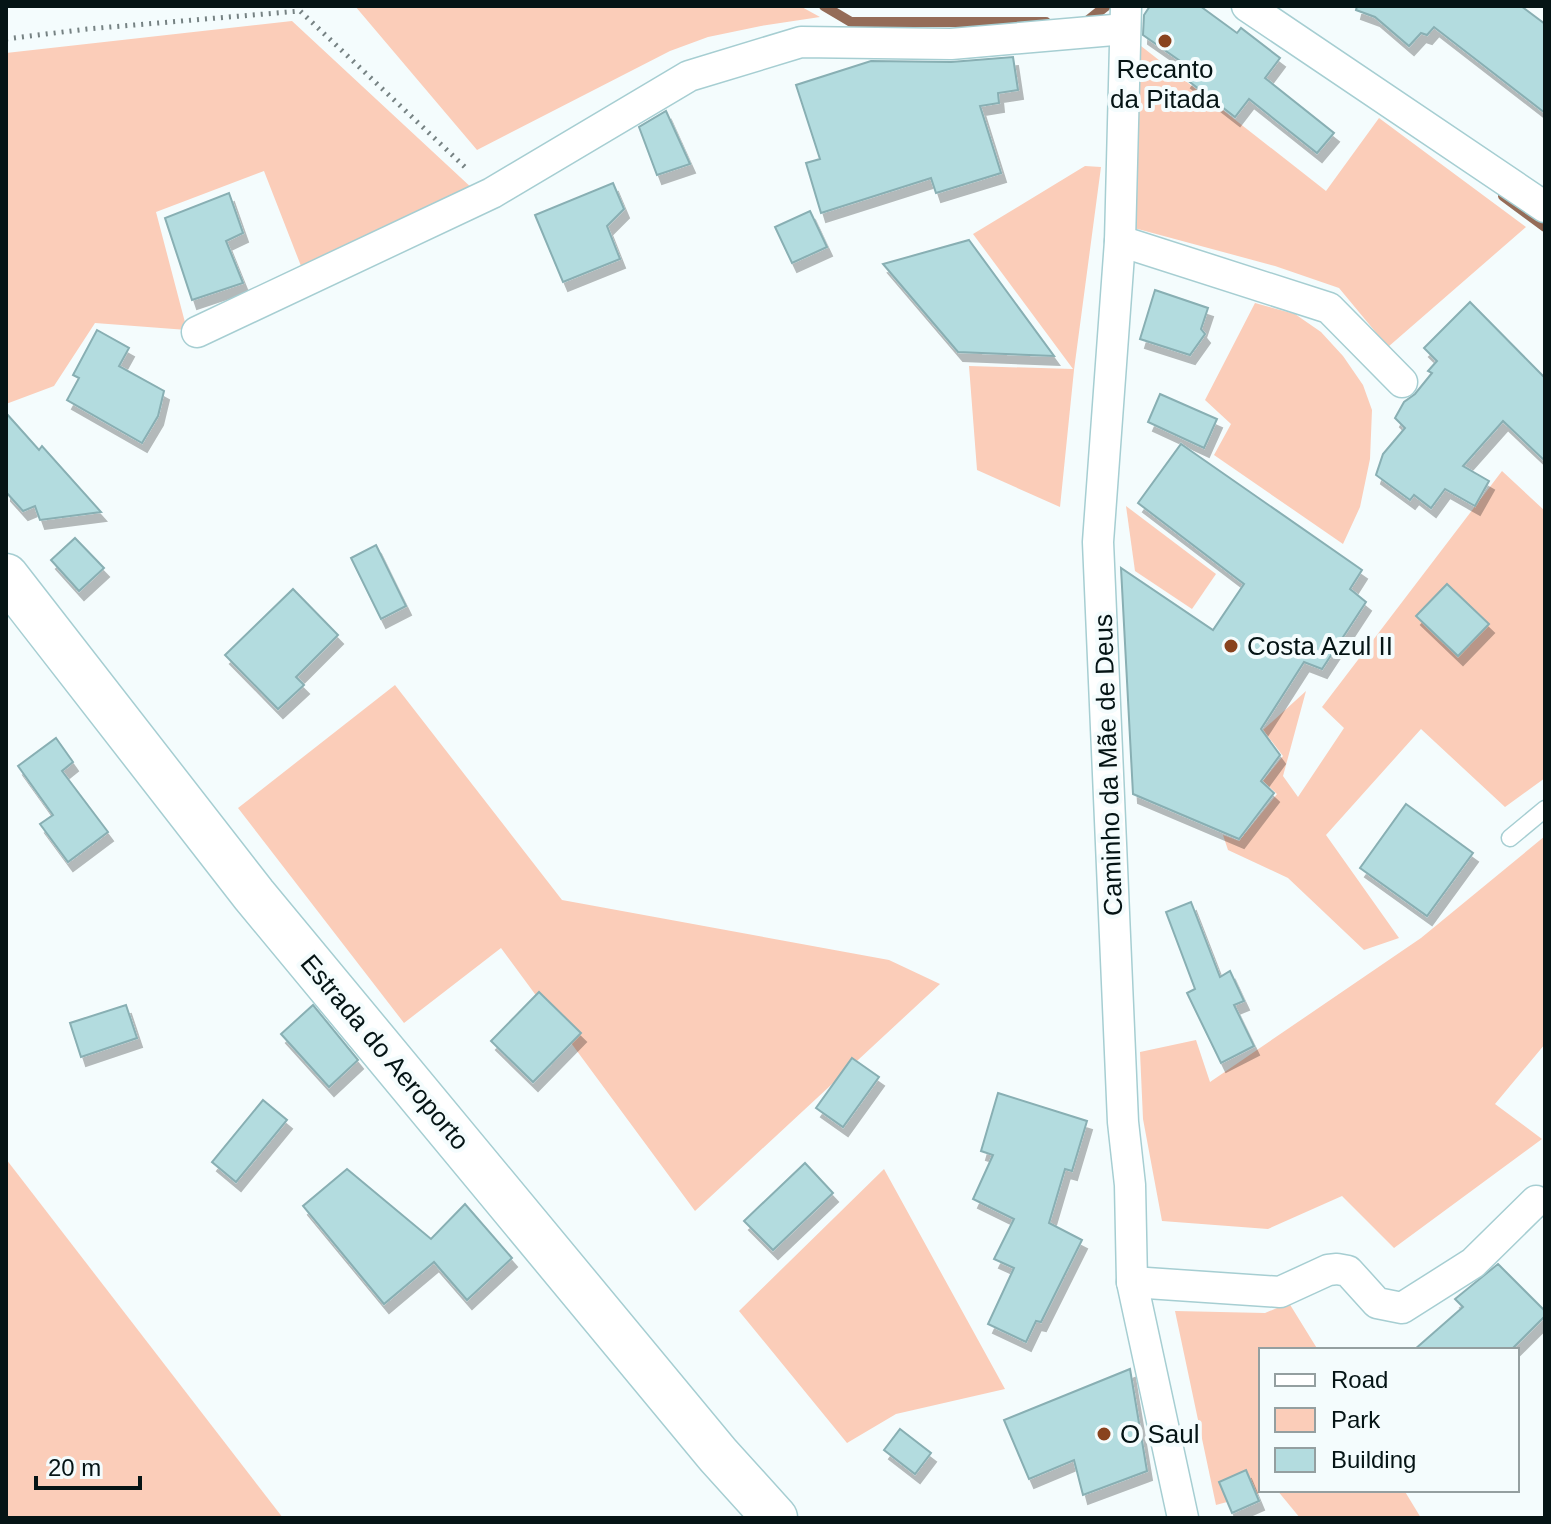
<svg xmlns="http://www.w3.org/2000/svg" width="1551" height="1524" viewBox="0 0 1551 1524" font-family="Arial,sans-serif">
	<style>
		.green { fill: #fbcdb9 }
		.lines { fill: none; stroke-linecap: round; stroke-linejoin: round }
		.stream { stroke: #946c58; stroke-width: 10 }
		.building { fill: #b3dcdf; stroke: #88afb3; stroke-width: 2; filter: url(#shadow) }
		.service-casing { stroke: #a6ced2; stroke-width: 19 }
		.minor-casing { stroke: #a6ced2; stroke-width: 33 }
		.secondary-casing { stroke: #a6ced2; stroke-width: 47 }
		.path { stroke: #768283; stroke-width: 5; stroke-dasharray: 2 6; stroke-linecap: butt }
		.service { stroke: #fff; stroke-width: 16 }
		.minor { stroke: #fff; stroke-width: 30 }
		.secondary { stroke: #fff; stroke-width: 44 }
		.poi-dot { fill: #89431e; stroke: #f4fcfd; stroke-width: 3 }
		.labels { text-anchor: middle; stroke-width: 8; stroke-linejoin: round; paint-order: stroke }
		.poi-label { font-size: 26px; fill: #051415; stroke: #f4fcfd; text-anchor: start }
		.street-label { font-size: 26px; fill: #051415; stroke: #f4fcfd }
	</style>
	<defs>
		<filter id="shadow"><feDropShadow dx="5" dy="9" stdDeviation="0" flood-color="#0004"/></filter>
	</defs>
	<rect width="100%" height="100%" fill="#f4fcfd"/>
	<g class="green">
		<polygon points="355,6 800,6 820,17 761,26 708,37 670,51 477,150"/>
		<polygon points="292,21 474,190 301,266 264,171 156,212 187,330 95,323 54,386 6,404 6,53"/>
		<polygon points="1141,46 1326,191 1379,118 1526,227 1388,347 1339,288 1275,266 1134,228"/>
		<polygon points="1085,166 1101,167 1074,370 1060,507 977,470 969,366 1073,369 973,234"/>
		<polygon points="1255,303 1295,314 1321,332 1343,356 1363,385 1372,410 1370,459 1360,507 1343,544 1214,455 1231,424 1205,400"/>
		<polygon points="1502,471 1545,511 1545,778 1505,807 1421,729 1326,835 1399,938 1364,950 1288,878 1228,850 1223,835 1239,841 1277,794 1263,781 1283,756 1263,730 1306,691 1283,776 1298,797 1344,728 1322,707"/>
		<polygon points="1126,506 1216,574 1192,609 1135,571"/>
		<polygon points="395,685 562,900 889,960 940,984 695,1211 501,948 404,1023 238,808"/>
		<polygon points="1545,836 1545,1044 1495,1104 1542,1139 1394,1248 1342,1196 1268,1229 1162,1221 1143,1119 1140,1052 1196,1040 1210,1082 1421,938"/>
		<polygon points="6,1159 283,1518 6,1518"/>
		<polygon points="884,1169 1005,1389 896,1414 847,1443 739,1311"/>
		<polygon points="1289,1303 1318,1350 1261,1350 1261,1490 1271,1490 1216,1505 1175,1311 1265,1313"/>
		<polygon points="1277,1490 1404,1490 1421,1518 1300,1518"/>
	</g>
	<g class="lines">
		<g class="stream">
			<polyline points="824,6 851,22 1046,22"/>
			<polyline points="1086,22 1106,6"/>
			<polyline points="1503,196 1545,227"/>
		</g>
	</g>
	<g class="building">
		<polygon points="1150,6 1200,6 1237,33 1241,28 1280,58 1265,78 1334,133 1317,153 1249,99 1235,117 1186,79 1193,70 1143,35 1144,15"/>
		<polygon points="1357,6 1521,6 1545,24 1545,113 1434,27 1427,35 1421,33 1409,46 1375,17 1356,10"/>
		<polygon points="1013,57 1018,90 998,93 999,103 980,106 1001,173 936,193 931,178 821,213 806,163 820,159 796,85 871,61 951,62"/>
		<polygon points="666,111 690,164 657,175 639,127"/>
		<polygon points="613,183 624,209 607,226 620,259 563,282 535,215"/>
		<polygon points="229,193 243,233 226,241 243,283 192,300 165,218"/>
		<polygon points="810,211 827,247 792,263 775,227"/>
		<polygon points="969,240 1054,356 958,352 883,264"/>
		<polygon points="1155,290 1208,308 1201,329 1205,334 1190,355 1140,339"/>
		<polygon points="1470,302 1545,378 1545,461 1503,421 1463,466 1489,481 1475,506 1445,489 1431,508 1414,495 1410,500 1376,475 1383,454 1405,428 1395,418 1404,402 1415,394 1432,373 1428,371 1437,361 1424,348"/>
		<polygon points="97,330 129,348 119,366 164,391 158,416 142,443 67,400 79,378 73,375"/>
		<polygon points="1160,394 1217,419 1204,448 1148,422"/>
		<polygon points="6,413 39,450 42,446 101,512 40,520 35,506 23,511 6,492"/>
		<polygon points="1181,444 1362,570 1350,589 1366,602 1322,669 1304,662 1261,729 1280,755 1261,781 1274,793 1239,839 1133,794 1121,568 1213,630 1244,584 1138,503"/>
		<polygon points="75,538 104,568 79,591 51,560"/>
		<polygon points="376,545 406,606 381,619 351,558"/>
		<polygon points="1447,584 1489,624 1458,656 1416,616"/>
		<polygon points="293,589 338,635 296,677 304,685 278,709 225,655"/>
		<polygon points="56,738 73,762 62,771 108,832 68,862 40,824 53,815 18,766"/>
		<polygon points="1406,804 1473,853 1427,916 1360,868"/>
		<polygon points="1191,902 1220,977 1230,971 1244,1001 1234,1005 1254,1046 1221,1063 1187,993 1195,989 1166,912"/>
		<polygon points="539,992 581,1033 533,1082 491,1041"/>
		<polygon points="126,1005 137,1038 81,1057 70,1023"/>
		<polygon points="313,1005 358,1060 329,1087 281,1034"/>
		<polygon points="852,1058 879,1077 843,1127 816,1108"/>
		<polygon points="998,1093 1087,1121 1072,1171 1065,1169 1049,1223 1082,1240 1041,1322 1036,1321 1026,1342 988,1324 1014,1268 994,1259 1014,1219 973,1199 993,1155 981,1151"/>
		<polygon points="263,1100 287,1120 236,1182 212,1162"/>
		<polygon points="805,1163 833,1193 773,1250 744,1221"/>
		<polygon points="347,1169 431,1239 465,1204 512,1258 467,1300 434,1262 384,1304 303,1206"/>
		<polygon points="1498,1264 1545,1311 1545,1316 1511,1350 1414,1350 1463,1307 1455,1299"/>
		<polygon points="1130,1369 1147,1471 1083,1495 1074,1460 1029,1479 1004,1420"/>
		<polygon points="900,1429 931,1453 915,1474 884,1450"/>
		<polygon points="1246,1470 1259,1501 1232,1513 1219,1482"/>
	</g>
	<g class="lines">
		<g class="service-casing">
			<polyline id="service" points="1510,838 1545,809"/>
		</g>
		<g class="minor-casing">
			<g id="minor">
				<polyline points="1126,6 1120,241 1098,542 1123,1122 1130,1185 1132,1282 1183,1518"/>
				<polyline points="1247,6 1545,207"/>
				<polyline points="1120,241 1329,308 1402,382"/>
				<polyline points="197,332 492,193 689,76 801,42 951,44 1125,29"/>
				<polyline points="1132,1282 1280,1292 1328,1270 1337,1269 1348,1271 1377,1303 1402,1308 1473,1263 1536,1201"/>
			</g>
		</g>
		<g class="secondary-casing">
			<polyline id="secondary" points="6,576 254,895 718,1455 775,1518"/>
		</g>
		<polyline class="path" points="6,39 87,29 300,11 468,170"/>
		<use href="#service" class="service"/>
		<use href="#minor" class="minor"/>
		<use href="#secondary" class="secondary"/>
	</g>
	<g class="poi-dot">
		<circle cx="1165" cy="41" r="8"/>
		<circle cx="1231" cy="646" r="8"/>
		<circle cx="1104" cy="1434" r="8"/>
	</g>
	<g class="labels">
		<g class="poi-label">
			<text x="1165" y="78" text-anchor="middle">Recanto<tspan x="1165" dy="30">da Pitada</tspan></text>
			<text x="1247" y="655">Costa Azul II</text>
			<text x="1120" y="1443">O Saul</text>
		</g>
		<g class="street-label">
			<text transform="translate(1108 765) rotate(-92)" y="9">Caminho da Mãe de Deus</text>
			<text transform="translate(385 1052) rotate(50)" y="9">Estrada do Aeroporto</text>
		</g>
	</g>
	<rect width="1551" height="1524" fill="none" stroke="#051415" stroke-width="16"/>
	<rect x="1259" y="1348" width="260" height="144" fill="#f4fcfd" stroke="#949fa0" stroke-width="2"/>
	<rect x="1275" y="1374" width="40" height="12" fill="#ffffff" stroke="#949fa0" stroke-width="2"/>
	<text x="1331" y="1388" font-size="24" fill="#051415">Road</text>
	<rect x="1275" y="1408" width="40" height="24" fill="#fbcdb9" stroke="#949fa0" stroke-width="2"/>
	<text x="1331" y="1428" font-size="24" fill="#051415">Park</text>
	<rect x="1275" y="1448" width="40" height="24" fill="#b3dcdf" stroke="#949fa0" stroke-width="2"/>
	<text x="1331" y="1468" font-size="24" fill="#051415">Building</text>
	<path d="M36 1476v12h104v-12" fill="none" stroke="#051415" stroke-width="4"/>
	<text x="48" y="1476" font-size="24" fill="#051415" stroke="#f4fcfd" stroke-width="6" paint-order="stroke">20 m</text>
</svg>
